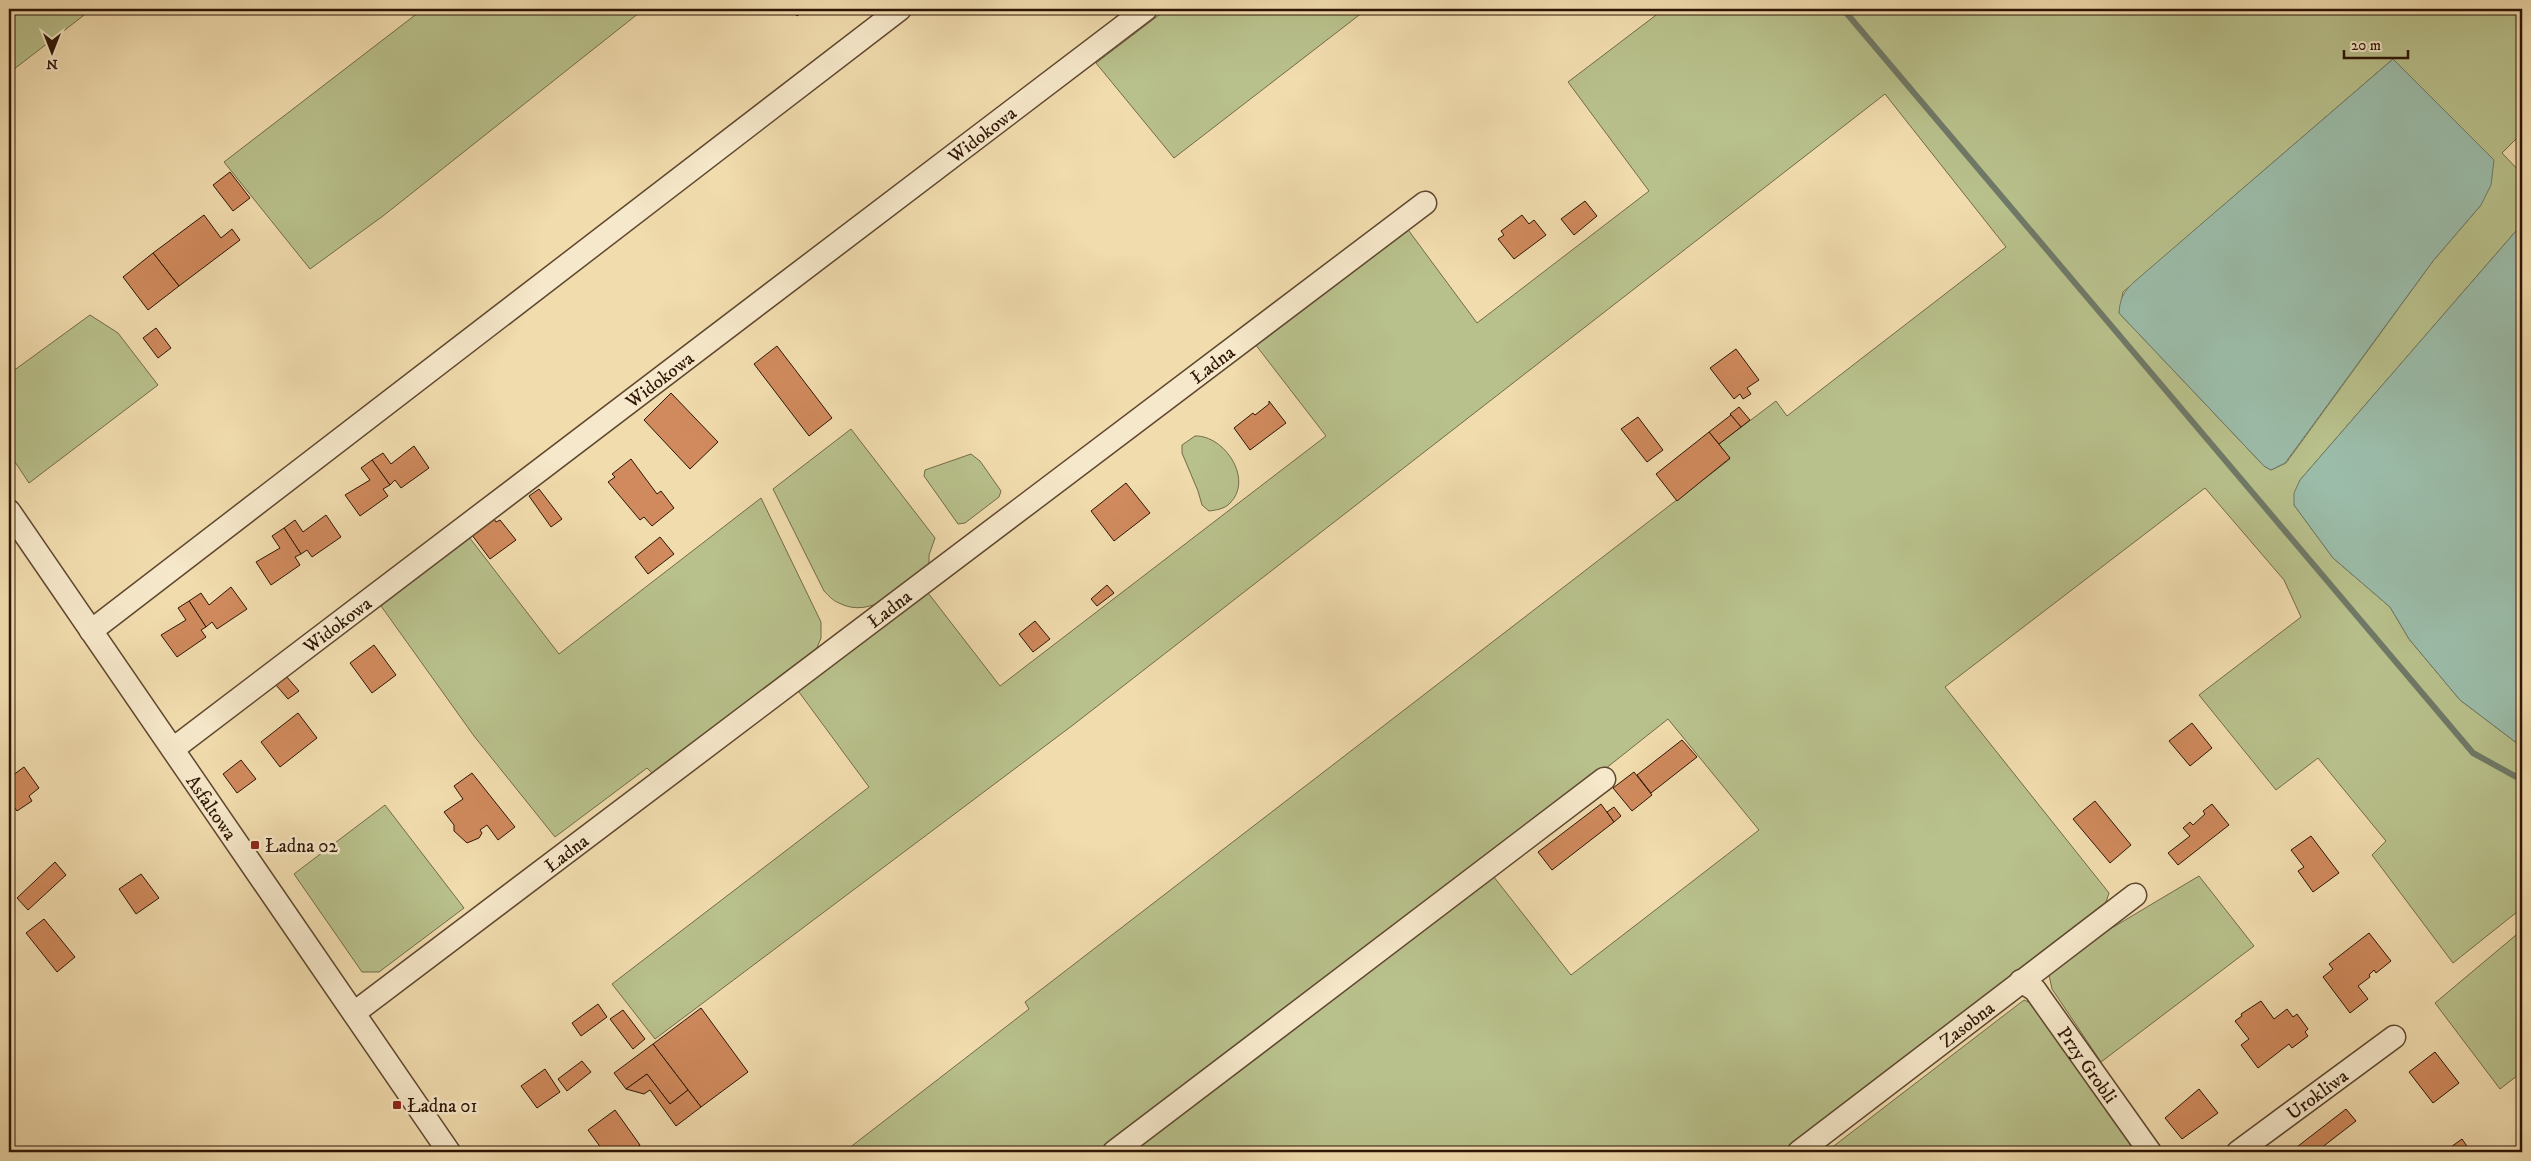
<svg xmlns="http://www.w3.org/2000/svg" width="2531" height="1161" viewBox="0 0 2531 1161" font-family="'IM FELL DW Pica',serif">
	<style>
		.green { fill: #b8c08b; stroke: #736a48; fill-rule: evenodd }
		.water { fill: #9bbca9; stroke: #6f7967 }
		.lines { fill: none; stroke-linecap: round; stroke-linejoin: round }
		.stream { stroke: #6f7967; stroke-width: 6 }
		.building { fill: #d08a5d; stroke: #2e1505 }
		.minor-casing { stroke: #5f472f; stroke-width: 25 }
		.minor { stroke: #f6e8ca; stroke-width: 22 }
		.poi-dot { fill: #8f2418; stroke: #f6e8ca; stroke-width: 2 }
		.labels { text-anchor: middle; stroke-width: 5; stroke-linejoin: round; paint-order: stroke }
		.street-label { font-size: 19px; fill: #2e1505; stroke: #f6e8ca }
		.poi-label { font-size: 19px; fill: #2e1505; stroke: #f6e8ca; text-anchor: start }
	</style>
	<rect width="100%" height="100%" fill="#f1dcae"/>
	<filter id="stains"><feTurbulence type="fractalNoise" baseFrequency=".004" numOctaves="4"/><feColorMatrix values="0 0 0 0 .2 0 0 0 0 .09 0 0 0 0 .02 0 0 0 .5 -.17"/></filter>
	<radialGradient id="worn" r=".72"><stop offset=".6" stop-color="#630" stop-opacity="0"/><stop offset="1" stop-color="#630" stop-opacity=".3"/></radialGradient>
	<g class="green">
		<polygon points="9,9 92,9 9,73"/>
		<polygon points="423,9 644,9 383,216 310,269 224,162"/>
		<polygon points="1167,9 1367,9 1174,158 1096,63"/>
		<path d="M 1664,9 L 2522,9 L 2522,133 L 2502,153 L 2522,174 L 2522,224 L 2300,480 L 2294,505 L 2333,558 L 2390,607 L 2409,639 L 2460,700 L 2522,747 L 2522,908 L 2453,963 L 2372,855 L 2386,841 L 2318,758 L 2276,790 L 2199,695 L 2301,617 L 2284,580 L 2205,488 L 1945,687 L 2109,893 L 2106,902 L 1783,1152 L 1130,1152 L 1490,872 L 1571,975 L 1759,830 L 1668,719 L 1513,842 L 1101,1152 L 844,1152 L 1029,1009 L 1025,1002 L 1730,459 L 1719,444 L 1776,401 L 1787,416 L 2006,247 L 1885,94 L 1073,725 L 655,1039 L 612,984 L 869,787 L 796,688 L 925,589 L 1000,686 L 1326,436 L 1255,344 L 1406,227 L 1477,323 L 1649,191 L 1568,82 ZM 2393,59 L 2481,205 L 2433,261 L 2286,463 L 2271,470 L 2264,466 L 2119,313 L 2123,292 Z"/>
		<polygon points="90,315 118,333 158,385 29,483 9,453 9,374"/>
		<path d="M 851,429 L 935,538 L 929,555 L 929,570 C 903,587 871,620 839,603 C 833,601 828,595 824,591 L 773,489 Z"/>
		<path d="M 1195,436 C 1224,435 1254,479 1230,503 C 1225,509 1216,510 1209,511 L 1202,505 L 1198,491 L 1182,453 L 1182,445 Z"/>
		<polygon points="971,454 980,461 1001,491 999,497 965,523 958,524 924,476 925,470"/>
		<polygon points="761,498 821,622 821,638 814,655 653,774 647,768 555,837 474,736 381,606 469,537 559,654"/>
		<polygon points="385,805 464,908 379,972 362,972 294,874"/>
		<polygon points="2199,876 2254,946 2101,1062 2052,989 2049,975 2058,960"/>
		<polygon points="2522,930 2522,1072 2500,1089 2435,1003"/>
		<polygon points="2024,1000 2033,1004 2139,1152 1826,1152"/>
	</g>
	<g class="water">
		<path d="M 2393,59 L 2494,160 L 2491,185 L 2481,205 L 2433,261 L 2285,463 L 2271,470 L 2264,466 L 2119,313 C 2120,294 2127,288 2141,276 Z"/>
		<polygon points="2522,224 2522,747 2460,700 2409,639 2390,607 2333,558 2294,505 2294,493 2300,480"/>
	</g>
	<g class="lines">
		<polyline class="stream" points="1843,9 2473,753 2522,780"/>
	</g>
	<g class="building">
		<polygon points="792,9 806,9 797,16"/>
		<polygon points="230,172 250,198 233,211 213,185"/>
		<polygon points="1585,201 1597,216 1574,235 1561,219"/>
		<polygon points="204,215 221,238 232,229 240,240 179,286 153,253"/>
		<polygon points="1522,215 1529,224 1534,220 1546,235 1514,259 1498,239 1504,235 1501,231"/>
		<polygon points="153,253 179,286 148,310 123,277"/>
		<polygon points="156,328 171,348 158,358 143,338"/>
		<polygon points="777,346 832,418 809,436 754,364"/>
		<polygon points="1736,349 1759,380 1747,388 1751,394 1743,399 1740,394 1734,399 1710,368"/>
		<polygon points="671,393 718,442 690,469 644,420"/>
		<polygon points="1269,401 1286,423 1250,450 1234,428 1253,413 1255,415 1269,404"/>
		<polygon points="1739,407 1750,420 1741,427 1730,414"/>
		<polygon points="1731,415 1741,427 1719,444 1709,432"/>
		<polygon points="1638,417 1663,450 1647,462 1621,429"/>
		<polygon points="1709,432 1730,458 1677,501 1656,474"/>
		<polygon points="414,446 429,468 401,488 395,480 390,485 372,460 383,453 391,464"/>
		<polygon points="631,459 657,494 661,491 674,508 652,526 644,517 640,520 608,482 615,477 612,474"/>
		<polygon points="372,460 390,485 383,489 388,496 360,516 345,495 370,480 361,468"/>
		<polygon points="1126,483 1150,513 1114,541 1091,511"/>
		<polygon points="539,489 562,519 551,527 529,496"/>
		<polygon points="326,515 341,537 312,557 307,550 301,554 284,528 295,520 303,532"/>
		<polygon points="494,519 496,522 500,520 516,540 490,559 472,535"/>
		<polygon points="284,528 301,554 295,557 300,565 271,585 256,562 280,548 272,536"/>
		<polygon points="660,537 674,554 648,574 635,557"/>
		<polygon points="1107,585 1114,593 1097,606 1091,599"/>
		<polygon points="231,587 247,609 217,629 212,622 206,627 189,601 201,593 209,605"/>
		<polygon points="189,601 206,627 201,630 206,637 177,657 161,635 186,620 178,608"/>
		<polygon points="1035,621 1050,639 1033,652 1019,634"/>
		<polygon points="374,645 396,675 372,693 350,663"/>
		<polygon points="286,676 299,691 288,699 276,685"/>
		<polygon points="298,713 317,738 280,767 261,742"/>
		<polygon points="2192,723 2212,748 2190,766 2169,741"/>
		<polygon points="1682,740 1697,757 1651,793 1637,775"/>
		<polygon points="241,760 256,779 237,793 223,774"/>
		<polygon points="24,767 39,788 29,796 32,801 17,811 9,800 9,778"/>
		<polygon points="1634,772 1652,795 1632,811 1613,788"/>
		<polygon points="472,773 515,827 498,840 487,825 480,830 482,833 479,838 467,843 454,831 454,825 444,812 463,799 454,786"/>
		<polygon points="2095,801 2131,845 2110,863 2073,819"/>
		<polygon points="1601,804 1614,822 1552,870 1538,852"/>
		<polygon points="2212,804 2229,825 2178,865 2168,853 2190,836 2183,828 2190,822 2193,825 2205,814 2203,811"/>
		<polygon points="1614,807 1621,816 1614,822 1607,812"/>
		<polygon points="2311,836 2339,873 2313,892 2298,871 2304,867 2291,850"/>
		<polygon points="55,862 66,875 28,910 17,898"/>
		<polygon points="141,874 159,898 136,914 119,889"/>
		<polygon points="44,919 75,957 57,972 26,933"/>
		<polygon points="2369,933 2391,961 2376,973 2374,970 2369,975 2370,977 2358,986 2368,999 2350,1013 2323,977 2333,969 2329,964"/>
		<polygon points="2261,1001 2274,1019 2287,1009 2293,1017 2297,1014 2308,1029 2305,1032 2308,1036 2292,1048 2289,1044 2258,1068 2241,1045 2249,1039 2235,1021 2242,1016 2241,1014"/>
		<polygon points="598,1004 607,1017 581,1036 572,1023"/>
		<polygon points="701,1008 748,1072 701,1107 653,1044"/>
		<polygon points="623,1010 645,1039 633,1049 610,1019"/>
		<polygon points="653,1044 688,1090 670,1104 647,1074 626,1089 614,1073"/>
		<polygon points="2435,1052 2459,1083 2433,1103 2409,1072"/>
		<polygon points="582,1061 591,1072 567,1091 558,1079"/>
		<polygon points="545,1069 560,1092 537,1108 521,1086"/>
		<polygon points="647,1074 670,1104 688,1090 701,1107 676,1126 650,1090 644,1094 626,1089"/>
		<polygon points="2199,1089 2218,1113 2182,1139 2165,1118"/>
		<polygon points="2346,1109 2356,1121 2316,1152 2294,1152 2293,1150"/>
		<polygon points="615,1110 640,1145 630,1152 604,1152 588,1130"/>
		<polygon points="2462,1139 2471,1152 2444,1152"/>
	</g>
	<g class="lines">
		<g class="minor-casing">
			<g id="minor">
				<path id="s1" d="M 9,511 L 449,1152"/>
				<polyline points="91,631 900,9"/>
				<path id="s2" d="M 173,749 L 1146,9"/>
				<path id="s3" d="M 2021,981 L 2035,990 L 2042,1000 L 2150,1152"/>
				<path id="s4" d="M 354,1013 L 1425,203"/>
				<polyline points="1114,1152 1604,779"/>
				<path id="s5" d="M 1799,1152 L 2135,895"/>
				<path id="s6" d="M 2238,1152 L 2394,1037"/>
			</g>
		</g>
		<use href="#minor" class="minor"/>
	</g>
	<g class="poi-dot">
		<rect x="250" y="840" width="10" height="10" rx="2.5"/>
		<rect x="392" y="1100" width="10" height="10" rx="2.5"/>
	</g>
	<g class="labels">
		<g class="street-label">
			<text dy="7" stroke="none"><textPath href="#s2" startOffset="1016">Widokowa</textPath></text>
			<text dy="7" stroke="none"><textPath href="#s4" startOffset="1076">Ładna</textPath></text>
			<text dy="7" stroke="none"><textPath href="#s2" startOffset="611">Widokowa</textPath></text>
			<text dy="7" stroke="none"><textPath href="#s4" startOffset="671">Ładna</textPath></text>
			<text dy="7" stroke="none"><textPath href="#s2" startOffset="206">Widokowa</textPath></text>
			<text dy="7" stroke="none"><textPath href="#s1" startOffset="359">Asfaltowa</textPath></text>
			<text dy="7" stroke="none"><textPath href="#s4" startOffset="266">Ładna</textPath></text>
			<text dy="7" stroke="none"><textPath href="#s5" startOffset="211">Zasobna</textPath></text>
			<text dy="7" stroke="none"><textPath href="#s3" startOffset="108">Przy Grobli</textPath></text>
			<text dy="7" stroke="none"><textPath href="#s6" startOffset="98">Urokliwa</textPath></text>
		</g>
		<g class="poi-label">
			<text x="265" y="852">Ładna 02</text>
			<text x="407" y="1112">Ładna 01</text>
		</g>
	</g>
	<rect width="2531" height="1161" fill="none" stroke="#f1dcae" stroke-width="30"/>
	<rect x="10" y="10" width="2511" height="1141" fill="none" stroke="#2e1505" stroke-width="2.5"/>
	<rect x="15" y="15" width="2501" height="1131" fill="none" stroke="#2e1505"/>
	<g transform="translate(52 52) rotate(180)" stroke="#f6e8ca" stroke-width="4" paint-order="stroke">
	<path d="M0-4L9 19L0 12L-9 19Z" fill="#2e1505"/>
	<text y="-8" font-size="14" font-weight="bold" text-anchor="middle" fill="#2e1505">N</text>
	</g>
	<path d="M2344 50v8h64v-8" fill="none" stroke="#2e1505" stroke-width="2.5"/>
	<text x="2351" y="50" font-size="15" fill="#2e1505" stroke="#f6e8ca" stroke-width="4" paint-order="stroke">20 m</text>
	<rect width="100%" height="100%" filter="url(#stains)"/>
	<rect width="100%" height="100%" fill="url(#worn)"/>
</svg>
